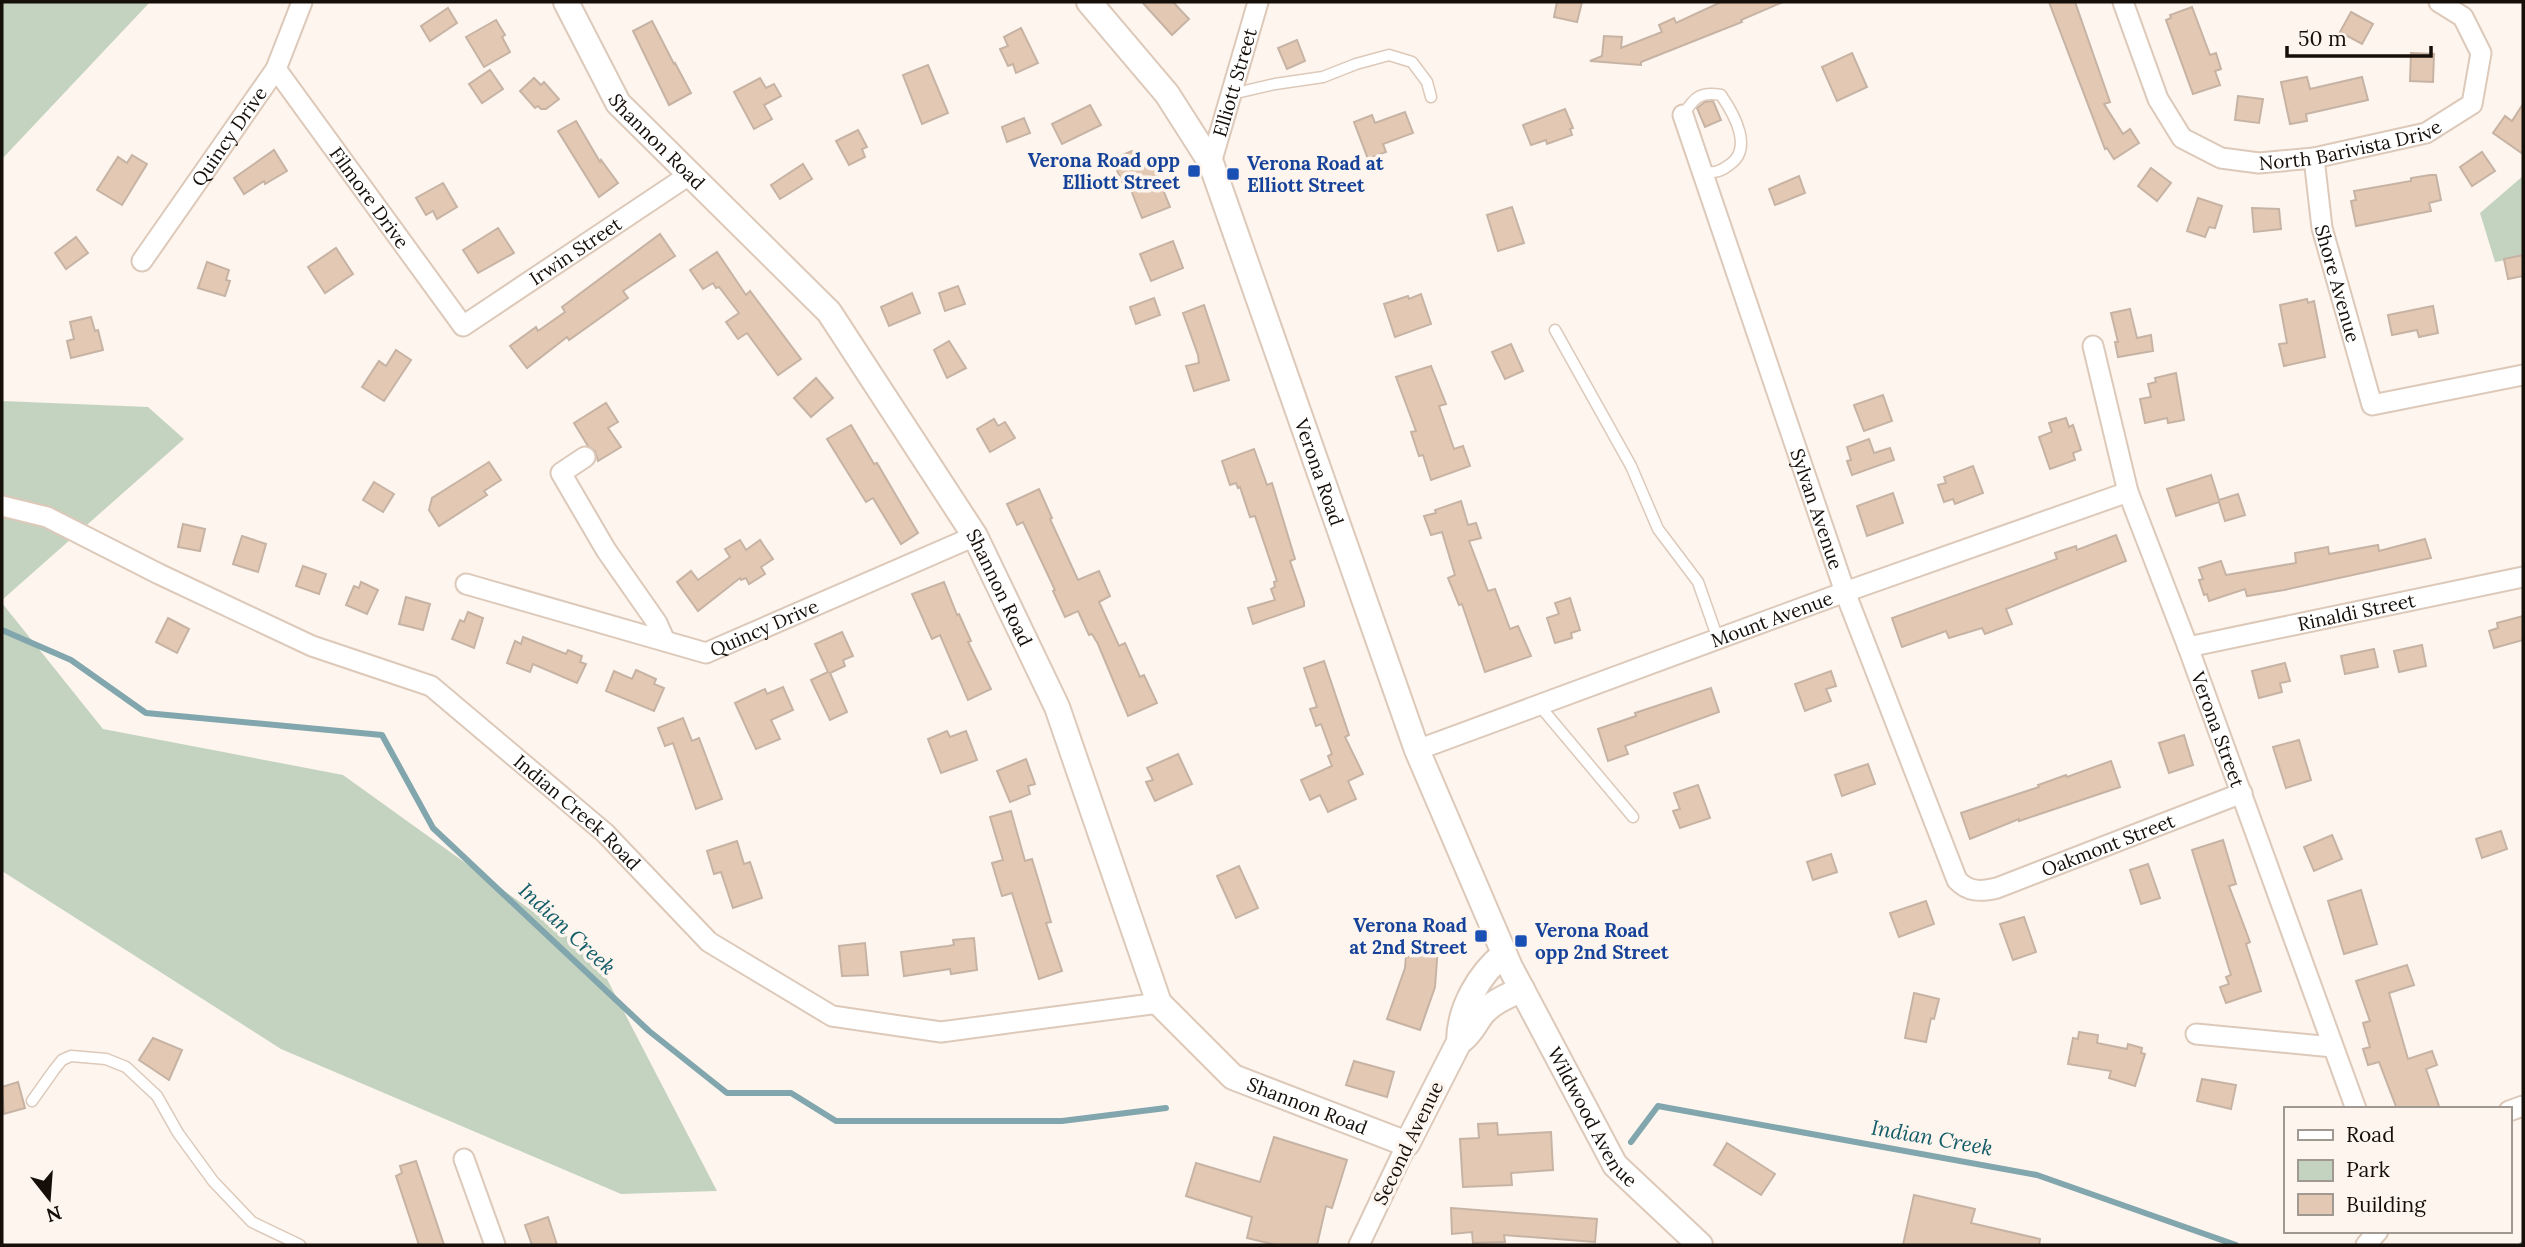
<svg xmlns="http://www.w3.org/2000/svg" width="2525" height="1247" viewBox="0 0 2525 1247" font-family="Lora,serif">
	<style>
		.green { fill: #c4d3c0 }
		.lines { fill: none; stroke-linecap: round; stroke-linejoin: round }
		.stream { stroke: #82a6ad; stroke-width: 6 }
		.building { fill: #e3c9b4; stroke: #c7b3a4; stroke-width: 2 }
		.service-casing { stroke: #ddc9b9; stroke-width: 13 }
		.minor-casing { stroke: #ddc9b9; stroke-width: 23 }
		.tertiary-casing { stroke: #ddc9b9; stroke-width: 28 }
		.service { stroke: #fff; stroke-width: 10 }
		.minor { stroke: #fff; stroke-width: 19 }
		.tertiary { stroke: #fff; stroke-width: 24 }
		.transit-dot { fill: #1a4fb4; stroke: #fdf5ee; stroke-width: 2.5 }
		.labels { text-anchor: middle; stroke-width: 7; stroke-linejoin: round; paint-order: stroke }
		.street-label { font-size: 19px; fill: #150e09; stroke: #fdf5ee }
		.transit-label { font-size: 19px; font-weight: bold; fill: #164399; stroke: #fdf5ee; text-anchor: end }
		.water-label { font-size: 21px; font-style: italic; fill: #115c68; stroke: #fdf5ee }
	</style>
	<rect width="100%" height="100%" fill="#fdf5ee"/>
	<g class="green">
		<polygon points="2,2 150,2 2,159"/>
		<polygon points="2523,176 2523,257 2495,262 2480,213"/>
		<polygon points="2,401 148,407 184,439 2,600"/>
		<polygon points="2,603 103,729 343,775 595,956 717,1191 621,1194 281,1049 2,871"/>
	</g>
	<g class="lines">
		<g class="stream">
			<polyline points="2,630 71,660 146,713 382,735 433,828 649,1031 727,1093 791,1093 836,1121 1062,1121 1166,1108"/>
			<polyline points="1631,1142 1658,1106 2037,1175 2236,1245"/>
			<polyline points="2522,1245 2523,1245"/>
		</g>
	</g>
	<g class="building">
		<polygon points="1142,2 1173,2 1189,19 1172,35"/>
		<polygon points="1557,2 1582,2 1577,22 1554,17"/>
		<polygon points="1721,2 1783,2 1741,20 1742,22 1641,62 1641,65 1590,61 1602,56 1604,36 1622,37 1621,48 1662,32 1659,25 1674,18 1676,23"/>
		<polygon points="2049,2 2075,2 2110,102 2104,104 2123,134 2130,129 2139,143 2114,159 2107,148 2105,149"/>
		<polygon points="2192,7 2210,55 2216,53 2221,69 2215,71 2220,85 2193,94 2166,20 2171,18 2170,15"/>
		<polygon points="448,8 457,23 430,41 421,26"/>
		<polygon points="2351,12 2373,24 2362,44 2340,32"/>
		<polygon points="496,20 505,35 502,37 510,52 484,67 466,37"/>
		<polygon points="652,21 674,64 675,63 691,93 669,105 633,31"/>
		<polygon points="1021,28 1038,63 1016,73 1013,64 1008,66 1000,49 1008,46 1004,37"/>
		<polygon points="1297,40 1305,61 1287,69 1278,48"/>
		<polygon points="1852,53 1867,87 1837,101 1822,67"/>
		<polygon points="2411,53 2434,54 2433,82 2410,81"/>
		<polygon points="928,65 948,113 922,124 903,75"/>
		<polygon points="490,70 503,89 482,103 469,84"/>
		<polygon points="2307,77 2310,89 2362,77 2368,100 2306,114 2307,121 2290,124 2281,82"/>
		<polygon points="534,78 541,85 544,82 559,99 546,109 541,109 538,106 535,108 520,91"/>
		<polygon points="760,78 766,88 774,84 781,96 764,105 772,119 754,129 734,92"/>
		<polygon points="2238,96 2263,99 2259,123 2235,120"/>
		<polygon points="1713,101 1721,120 1705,127 1697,108 1705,102"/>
		<polygon points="2523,104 2523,154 2493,133 2505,116 2512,121"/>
		<polygon points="1090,105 1101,125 1062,144 1052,124"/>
		<polygon points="1565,109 1573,128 1570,129 1572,135 1547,144 1546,140 1531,145 1523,125"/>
		<polygon points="1405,112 1413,133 1383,144 1386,152 1368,159 1354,122 1372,115 1375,123"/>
		<polygon points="1024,118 1030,133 1007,142 1002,127"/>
		<polygon points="576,121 600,162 601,160 618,183 599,197 558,131"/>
		<polygon points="858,130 867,147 862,149 865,157 849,165 836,141"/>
		<polygon points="274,150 287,171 265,184 264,181 244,194 234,178"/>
		<polygon points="1132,151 1139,168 1152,162 1170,207 1142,218 1127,180 1122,182 1112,159"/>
		<polygon points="2482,152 2495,171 2472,186 2460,167"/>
		<polygon points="132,155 147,164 122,205 97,190 118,157 127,163"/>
		<polygon points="803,164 812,179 780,199 771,185"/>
		<polygon points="2151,168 2171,183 2157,201 2138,186"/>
		<polygon points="2430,175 2436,175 2441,200 2429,203 2431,211 2356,226 2351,201 2356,200 2354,191 2411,181 2411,178"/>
		<polygon points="1799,176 1805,193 1775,205 1769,189"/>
		<polygon points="443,183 457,207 437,219 433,211 426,215 416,198"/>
		<polygon points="2198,198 2222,206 2215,228 2209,227 2205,237 2187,231"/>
		<polygon points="1512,207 1524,243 1498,251 1487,215"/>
		<polygon points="2252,208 2279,209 2281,229 2254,232"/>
		<polygon points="498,228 514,253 478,273 463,250"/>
		<polygon points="660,234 675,256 623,291 628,298 569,340 567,337 527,368 510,346 536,327 538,331 565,312 562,307"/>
		<polygon points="76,237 88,253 66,269 55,253"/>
		<polygon points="1173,241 1183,268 1151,281 1140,254"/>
		<polygon points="336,248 353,274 325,293 308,267"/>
		<polygon points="717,252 746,295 750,291 801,359 778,375 747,333 738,339 726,322 739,313 719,287 716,288 713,283 703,289 690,270"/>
		<polygon points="2523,255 2523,276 2508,279 2504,259"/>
		<polygon points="207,262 229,270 226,280 230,281 225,296 198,288"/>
		<polygon points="958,286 965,304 945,311 939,293"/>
		<polygon points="912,293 920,313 889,326 881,307"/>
		<polygon points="1421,294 1431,324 1395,337 1384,304 1408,296 1409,299"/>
		<polygon points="1154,298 1160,315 1136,324 1130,307"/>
		<polygon points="2307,299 2308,303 2314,301 2325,357 2284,366 2279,344 2287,343 2280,305"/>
		<polygon points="1204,305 1229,380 1194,391 1186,366 1199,363 1198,355 1183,313"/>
		<polygon points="2433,306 2438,333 2419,337 2417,330 2392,335 2388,315"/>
		<polygon points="2130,309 2137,338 2151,335 2153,351 2118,357 2115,342 2118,342 2111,313"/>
		<polygon points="91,317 95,331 98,330 103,350 71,358 67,341 74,339 70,322"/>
		<polygon points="949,341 966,368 947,378 934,350"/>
		<polygon points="1511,344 1523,371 1505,379 1492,352"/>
		<polygon points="396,350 411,360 384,401 362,387 379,361 386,366"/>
		<polygon points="1431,366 1446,404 1439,406 1454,449 1463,446 1470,466 1431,480 1423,455 1419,456 1411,432 1416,431 1396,377"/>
		<polygon points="2176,373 2184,420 2168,423 2167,418 2145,423 2140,399 2151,397 2148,384 2156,382 2155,378"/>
		<polygon points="816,378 833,398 811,417 794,398"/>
		<polygon points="1883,395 1892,421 1864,431 1854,405"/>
		<polygon points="606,403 618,422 608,428 621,447 598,461 595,451 588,446 574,423"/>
		<polygon points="2066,418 2069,427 2073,425 2081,450 2073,453 2075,460 2050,469 2039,437 2052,432 2049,423"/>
		<polygon points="994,419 998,426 1005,422 1015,438 990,452 977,429"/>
		<polygon points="851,425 874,464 877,463 918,533 901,544 873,498 866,502 827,439"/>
		<polygon points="1869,439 1874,453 1890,448 1894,460 1852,475 1847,461 1851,460 1847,447"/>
		<polygon points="1254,449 1267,485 1272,483 1295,559 1290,561 1304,602 1304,606 1253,624 1248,608 1275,600 1271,589 1275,587 1274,582 1277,581 1255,516 1250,517 1240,487 1238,488 1236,483 1230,485 1222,461"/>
		<polygon points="489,462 501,480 484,491 487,495 439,526 429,510 432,498"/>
		<polygon points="1973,466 1983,493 1955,504 1953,499 1944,502 1938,485 1946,483 1944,477"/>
		<polygon points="2211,475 2219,500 2238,494 2245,515 2225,521 2219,502 2176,516 2167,489"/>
		<polygon points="374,482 394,494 383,512 363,500"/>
		<polygon points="1039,489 1052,518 1050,519 1078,580 1099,571 1110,596 1099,602 1119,646 1125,643 1140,677 1144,675 1157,703 1128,716 1098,644 1092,634 1089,635 1078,611 1065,617 1053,591 1055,590 1023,522 1017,525 1007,504"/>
		<polygon points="1893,493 1903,523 1867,536 1857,506"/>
		<polygon points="1461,501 1468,525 1476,523 1481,538 1469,541 1488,591 1495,589 1510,629 1518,626 1531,656 1485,672 1462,604 1459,605 1448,578 1455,575 1442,532 1431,535 1424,516 1436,513 1435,510"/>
		<polygon points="183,524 205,529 200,551 178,547"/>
		<polygon points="2116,535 2126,561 2006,609 2012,624 1985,634 1982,628 1949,638 1946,631 1902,647 1892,618 2057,559 2055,553 2076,546 2077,550"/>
		<polygon points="242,536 266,544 258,572 233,564"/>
		<polygon points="2425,539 2431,558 2284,590 2247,596 2245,589 2209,601 2207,594 2204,595 2199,580 2203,579 2199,568 2221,561 2226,575 2296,563 2295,553 2328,547 2329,554 2378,545 2379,551"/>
		<polygon points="740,540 746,550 760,540 773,559 761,567 765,574 749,584 746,578 741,580 740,578 698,611 677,582 691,571 698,580 730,557 725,549"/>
		<polygon points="303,566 326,574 319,594 296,586"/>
		<polygon points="361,582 378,590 367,614 346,605 354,586 359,588"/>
		<polygon points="944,582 957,615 959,614 971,641 968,642 991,689 968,700 940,635 932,639 912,594"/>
		<polygon points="406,597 430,604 423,630 399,624"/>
		<polygon points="1570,598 1580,630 1571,633 1572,638 1555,643 1547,618 1559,614 1555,603"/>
		<polygon points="468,612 483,618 474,648 452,639 460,620 464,622"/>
		<polygon points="2523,616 2523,640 2494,648 2489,631 2498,628 2497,623"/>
		<polygon points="168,618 189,629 177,653 156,642"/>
		<polygon points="842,632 853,656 843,660 845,666 830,673 847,712 830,720 811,680 828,672 815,644"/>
		<polygon points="523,637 566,654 568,650 582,656 580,662 586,664 577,683 533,664 530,672 507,663 515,641 521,644"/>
		<polygon points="2422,645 2426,666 2399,672 2394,651"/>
		<polygon points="2374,649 2378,667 2345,674 2341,656"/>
		<polygon points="1324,661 1349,735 1345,737 1363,774 1348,781 1356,799 1328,812 1320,795 1310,800 1301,780 1332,766 1328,756 1332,754 1321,724 1316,726 1310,709 1317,707 1304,668"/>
		<polygon points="2285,663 2290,681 2280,683 2282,692 2259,698 2252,671"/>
		<polygon points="636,670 656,679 654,684 664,688 654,711 606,691 614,671 632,679"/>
		<polygon points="1831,671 1836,686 1826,689 1831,701 1805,711 1795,684"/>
		<polygon points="783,687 793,710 771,720 780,739 756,749 735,703 765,689 767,694"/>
		<polygon points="1711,688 1719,712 1625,746 1628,754 1608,761 1598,729 1636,716 1635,713"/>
		<polygon points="683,718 692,741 699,738 722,799 696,809 673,743 665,746 658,728"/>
		<polygon points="947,731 950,737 966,731 977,760 941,773 928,739"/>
		<polygon points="2184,735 2193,765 2169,773 2159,743"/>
		<polygon points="2299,740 2311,780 2286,788 2273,747"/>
		<polygon points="1178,754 1192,784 1155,801 1146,782 1153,780 1147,768"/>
		<polygon points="1026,759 1035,784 1028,786 1030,794 1010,802 997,771"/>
		<polygon points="2111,761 2120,787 2019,821 2019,819 1970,839 1961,813 2039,787 2038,785 2066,775 2067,777"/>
		<polygon points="1868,764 1875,784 1842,796 1835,775"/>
		<polygon points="1698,785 1710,818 1680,828 1673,811 1680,809 1674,793"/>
		<polygon points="1011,811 1025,861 1032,859 1051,922 1046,923 1062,971 1039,979 1012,893 1002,896 992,863 1003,860 990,817"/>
		<polygon points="2501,831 2507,849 2482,858 2476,839"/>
		<polygon points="2332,835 2342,859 2314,871 2304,847"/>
		<polygon points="2223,840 2236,884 2229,886 2250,942 2246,944 2261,991 2226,1003 2220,987 2229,984 2226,977 2231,975 2192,850"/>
		<polygon points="737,841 744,864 750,862 762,898 733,908 721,872 714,874 707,851"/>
		<polygon points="1831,854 1837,872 1813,880 1807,862"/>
		<polygon points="2148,864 2160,898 2141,904 2130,870"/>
		<polygon points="1239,866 1258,908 1236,918 1217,876"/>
		<polygon points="2361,890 2377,944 2344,954 2328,901"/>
		<polygon points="1926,901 1934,924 1899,937 1890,913"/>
		<polygon points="2024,917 2036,952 2013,960 2000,924"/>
		<polygon points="974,938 977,970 951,974 950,969 904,976 901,952 948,946 954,945 953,940"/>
		<polygon points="865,943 868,975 842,976 839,946"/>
		<polygon points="1416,944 1438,946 1435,987 1420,1030 1387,1019 1405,968 1406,956 1415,957"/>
		<polygon points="2407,965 2414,985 2389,993 2408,1059 2432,1051 2437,1065 2426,1069 2440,1109 2397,1109 2379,1062 2368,1065 2363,1049 2370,1047 2363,1023 2370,1021 2356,981"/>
		<polygon points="1914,993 1939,999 1934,1019 1931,1018 1926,1042 1905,1038"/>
		<polygon points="2079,1032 2098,1035 2097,1043 2127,1049 2128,1044 2142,1048 2141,1053 2145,1054 2135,1086 2109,1078 2111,1071 2068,1064 2073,1038 2078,1039"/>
		<polygon points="153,1038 182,1050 169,1080 139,1060"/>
		<polygon points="1354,1061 1394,1072 1387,1097 1346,1085"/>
		<polygon points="2202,1079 2236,1085 2231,1109 2197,1101"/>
		<polygon points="18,1082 25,1108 4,1114 2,1087"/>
		<polygon points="1497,1123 1498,1135 1551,1132 1553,1170 1511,1173 1512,1185 1463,1187 1460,1139 1479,1138 1478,1124"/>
		<polygon points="1274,1137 1347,1160 1332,1208 1326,1206 1317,1245 1276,1245 1247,1238 1252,1217 1186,1196 1196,1163 1260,1182"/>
		<polygon points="1727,1143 1775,1174 1761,1195 1714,1165"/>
		<polygon points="416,1161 444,1245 419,1245 396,1176 402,1173 400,1166"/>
		<polygon points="1914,1195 1975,1209 1971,1223 2040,1239 2039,1245 1903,1245"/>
		<polygon points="1451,1208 1597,1219 1595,1242 1504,1235 1505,1242 1473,1243 1472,1232 1452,1234"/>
		<polygon points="548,1217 557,1245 532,1245 525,1225"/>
	</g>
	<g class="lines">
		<g class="service-casing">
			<g id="service">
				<polyline points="1232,94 1275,84 1323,77 1356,64 1389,55 1412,62 1427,82 1431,97"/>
				<path d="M 1683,115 C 1694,98 1700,91 1721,95 C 1734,114 1754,149 1729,165 C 1720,172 1714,173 1703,172"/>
				<polyline points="1555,330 1631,466 1658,529 1698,582 1718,639"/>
				<polyline points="1539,705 1633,817"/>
				<polyline points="32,1101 54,1070 62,1060 71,1056 106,1059 126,1067 157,1096 178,1133 213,1181 252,1222 300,1245"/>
			</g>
		</g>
		<g class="minor-casing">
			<g id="minor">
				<path id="s1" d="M 2123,2 L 2158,99 L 2182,138 L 2221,158 L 2259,163 L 2314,158 L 2426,133 L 2472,104 L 2481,53 L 2463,17 L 2439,2"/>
				<path id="s2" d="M 276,69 L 463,326 L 689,175"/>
				<path id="s3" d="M 1683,115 L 1845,592 L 1957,880 C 1968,892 1981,892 1997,888 L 2242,793"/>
				<path id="s4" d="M 2314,158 L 2322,228 L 2372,405 L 2523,375"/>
				<path id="s5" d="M 1211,163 L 1258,2"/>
				<path id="s6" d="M 142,261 L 276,69 L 302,2"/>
				<path id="s7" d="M 2093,346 L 2128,492 L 2188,647 L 2356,1109"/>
				<polyline points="585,457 561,473 606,550 657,623 665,641"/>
				<path id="s8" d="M 2,506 L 47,517 L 159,574 L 312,646 L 431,686 L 605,833 L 709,942 L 832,1016 L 941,1032 L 1159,1003"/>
				<path id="s9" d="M 466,584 L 706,653 L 975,536"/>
				<path id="s10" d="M 2188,647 L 2523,577"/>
				<path id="s11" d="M 1417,750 L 1845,592 L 2128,492"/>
				<polyline points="2196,1034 2333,1047"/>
				<polyline points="2509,1111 2523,1106"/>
				<polyline points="464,1159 495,1245"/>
				<polyline points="1359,1245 1407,1144"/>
				<polyline points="2366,1245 2378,1231"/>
			</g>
		</g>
		<g class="tertiary-casing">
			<g id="tertiary">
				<path id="s12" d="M 566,2 L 618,103 L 829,312 L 975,536 L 1057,707 L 1159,1003 L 1233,1077 L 1407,1144 L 1459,1042 C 1459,1009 1479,974 1504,954"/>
				<path id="s13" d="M 1089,2 L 1167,94 L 1211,163 L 1417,750 L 1510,967 L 1615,1165 L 1700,1245"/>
				<path d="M 1462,1040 C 1472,1032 1475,1023 1483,1013 C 1494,1001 1508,996 1522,989"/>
			</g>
		</g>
		<use href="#service" class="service"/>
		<use href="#minor" class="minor"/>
		<use href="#tertiary" class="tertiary"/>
	</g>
	<g class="transit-dot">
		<rect x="1187" y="164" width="14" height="14" rx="3.5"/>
		<rect x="1226" y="167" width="14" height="14" rx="3.5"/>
		<rect x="1474" y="929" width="14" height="14" rx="3.5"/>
		<rect x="1514" y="934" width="14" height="14" rx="3.5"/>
	</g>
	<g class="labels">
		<g class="street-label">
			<text dy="7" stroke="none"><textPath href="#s5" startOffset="84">Elliott Street</textPath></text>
			<text dy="7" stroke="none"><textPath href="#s6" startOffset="152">Quincy Drive</textPath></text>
			<text dy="7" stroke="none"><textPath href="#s12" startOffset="168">Shannon Road</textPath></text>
			<text dy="7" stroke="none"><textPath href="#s1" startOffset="324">North Barivista Drive</textPath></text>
			<text dy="7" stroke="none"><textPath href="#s2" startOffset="159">Filmore Drive</textPath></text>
			<text dy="7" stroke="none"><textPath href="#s2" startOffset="453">Irwin Street</textPath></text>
			<text dy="7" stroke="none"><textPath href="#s4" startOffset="128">Shore Avenue</textPath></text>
			<text dy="7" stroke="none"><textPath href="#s13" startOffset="530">Verona Road</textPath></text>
			<text dy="7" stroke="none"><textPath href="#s3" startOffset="416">Sylvan Avenue</textPath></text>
			<text dy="7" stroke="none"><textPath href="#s12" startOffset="735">Shannon Road</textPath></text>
			<text dy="7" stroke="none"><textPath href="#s10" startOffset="172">Rinaldi Street</textPath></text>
			<text dy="7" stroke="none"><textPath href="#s11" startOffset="378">Mount Avenue</textPath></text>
			<text dy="7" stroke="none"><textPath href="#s9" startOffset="313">Quincy Drive</textPath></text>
			<text dy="7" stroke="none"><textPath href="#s7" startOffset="404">Verona Street</textPath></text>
			<text dy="7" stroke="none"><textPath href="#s8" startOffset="660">Indian Creek Road</textPath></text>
			<text dy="7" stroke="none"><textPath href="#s3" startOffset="975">Oakmont Street</textPath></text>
			<text dy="7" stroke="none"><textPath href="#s12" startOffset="1365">Shannon Road</textPath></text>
			<text dy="7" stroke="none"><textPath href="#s13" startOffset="1232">Wildwood Avenue</textPath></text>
			<text transform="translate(1408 1143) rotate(-64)" y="7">Second Avenue</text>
		</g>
		<g class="transit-label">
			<text x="1180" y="167">Verona Road opp<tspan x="1180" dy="22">Elliott Street</tspan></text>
			<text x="1247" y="170" text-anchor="start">Verona Road at<tspan x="1247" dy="22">Elliott Street</tspan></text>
			<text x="1467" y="932">Verona Road<tspan x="1467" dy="22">at 2nd Street</tspan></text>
			<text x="1535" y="937" text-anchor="start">Verona Road<tspan x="1535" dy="22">opp 2nd Street</tspan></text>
		</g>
		<g class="water-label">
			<text transform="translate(567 929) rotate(43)" y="7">Indian Creek</text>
			<text transform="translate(1932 1138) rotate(10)" y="7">Indian Creek</text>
		</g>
	</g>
	<rect width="2525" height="1247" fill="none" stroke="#150e09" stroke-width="7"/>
	<rect x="2284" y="1107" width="228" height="126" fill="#fdf5ee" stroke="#a09992" stroke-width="2"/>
	<rect x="2298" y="1130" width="35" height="10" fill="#ffffff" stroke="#a09992" stroke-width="2"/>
	<text x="2346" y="1142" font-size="21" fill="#150e09">Road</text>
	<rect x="2298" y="1160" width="35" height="21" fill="#c4d3c0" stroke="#a09992" stroke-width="2"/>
	<text x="2346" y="1177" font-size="21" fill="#150e09">Park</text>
	<rect x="2298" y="1194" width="35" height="21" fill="#e3c9b4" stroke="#a09992" stroke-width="2"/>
	<text x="2346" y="1212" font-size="21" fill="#150e09">Building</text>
	<g transform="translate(49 1198) rotate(163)" stroke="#fdf5ee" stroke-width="5" paint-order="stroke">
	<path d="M0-5L12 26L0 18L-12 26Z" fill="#150e09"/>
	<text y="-10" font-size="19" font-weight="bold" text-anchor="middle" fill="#150e09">N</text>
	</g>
	<path d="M2287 46v10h144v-10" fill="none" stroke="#150e09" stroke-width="3.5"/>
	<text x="2298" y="46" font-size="21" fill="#150e09" stroke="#fdf5ee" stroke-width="5" paint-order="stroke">50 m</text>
</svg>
